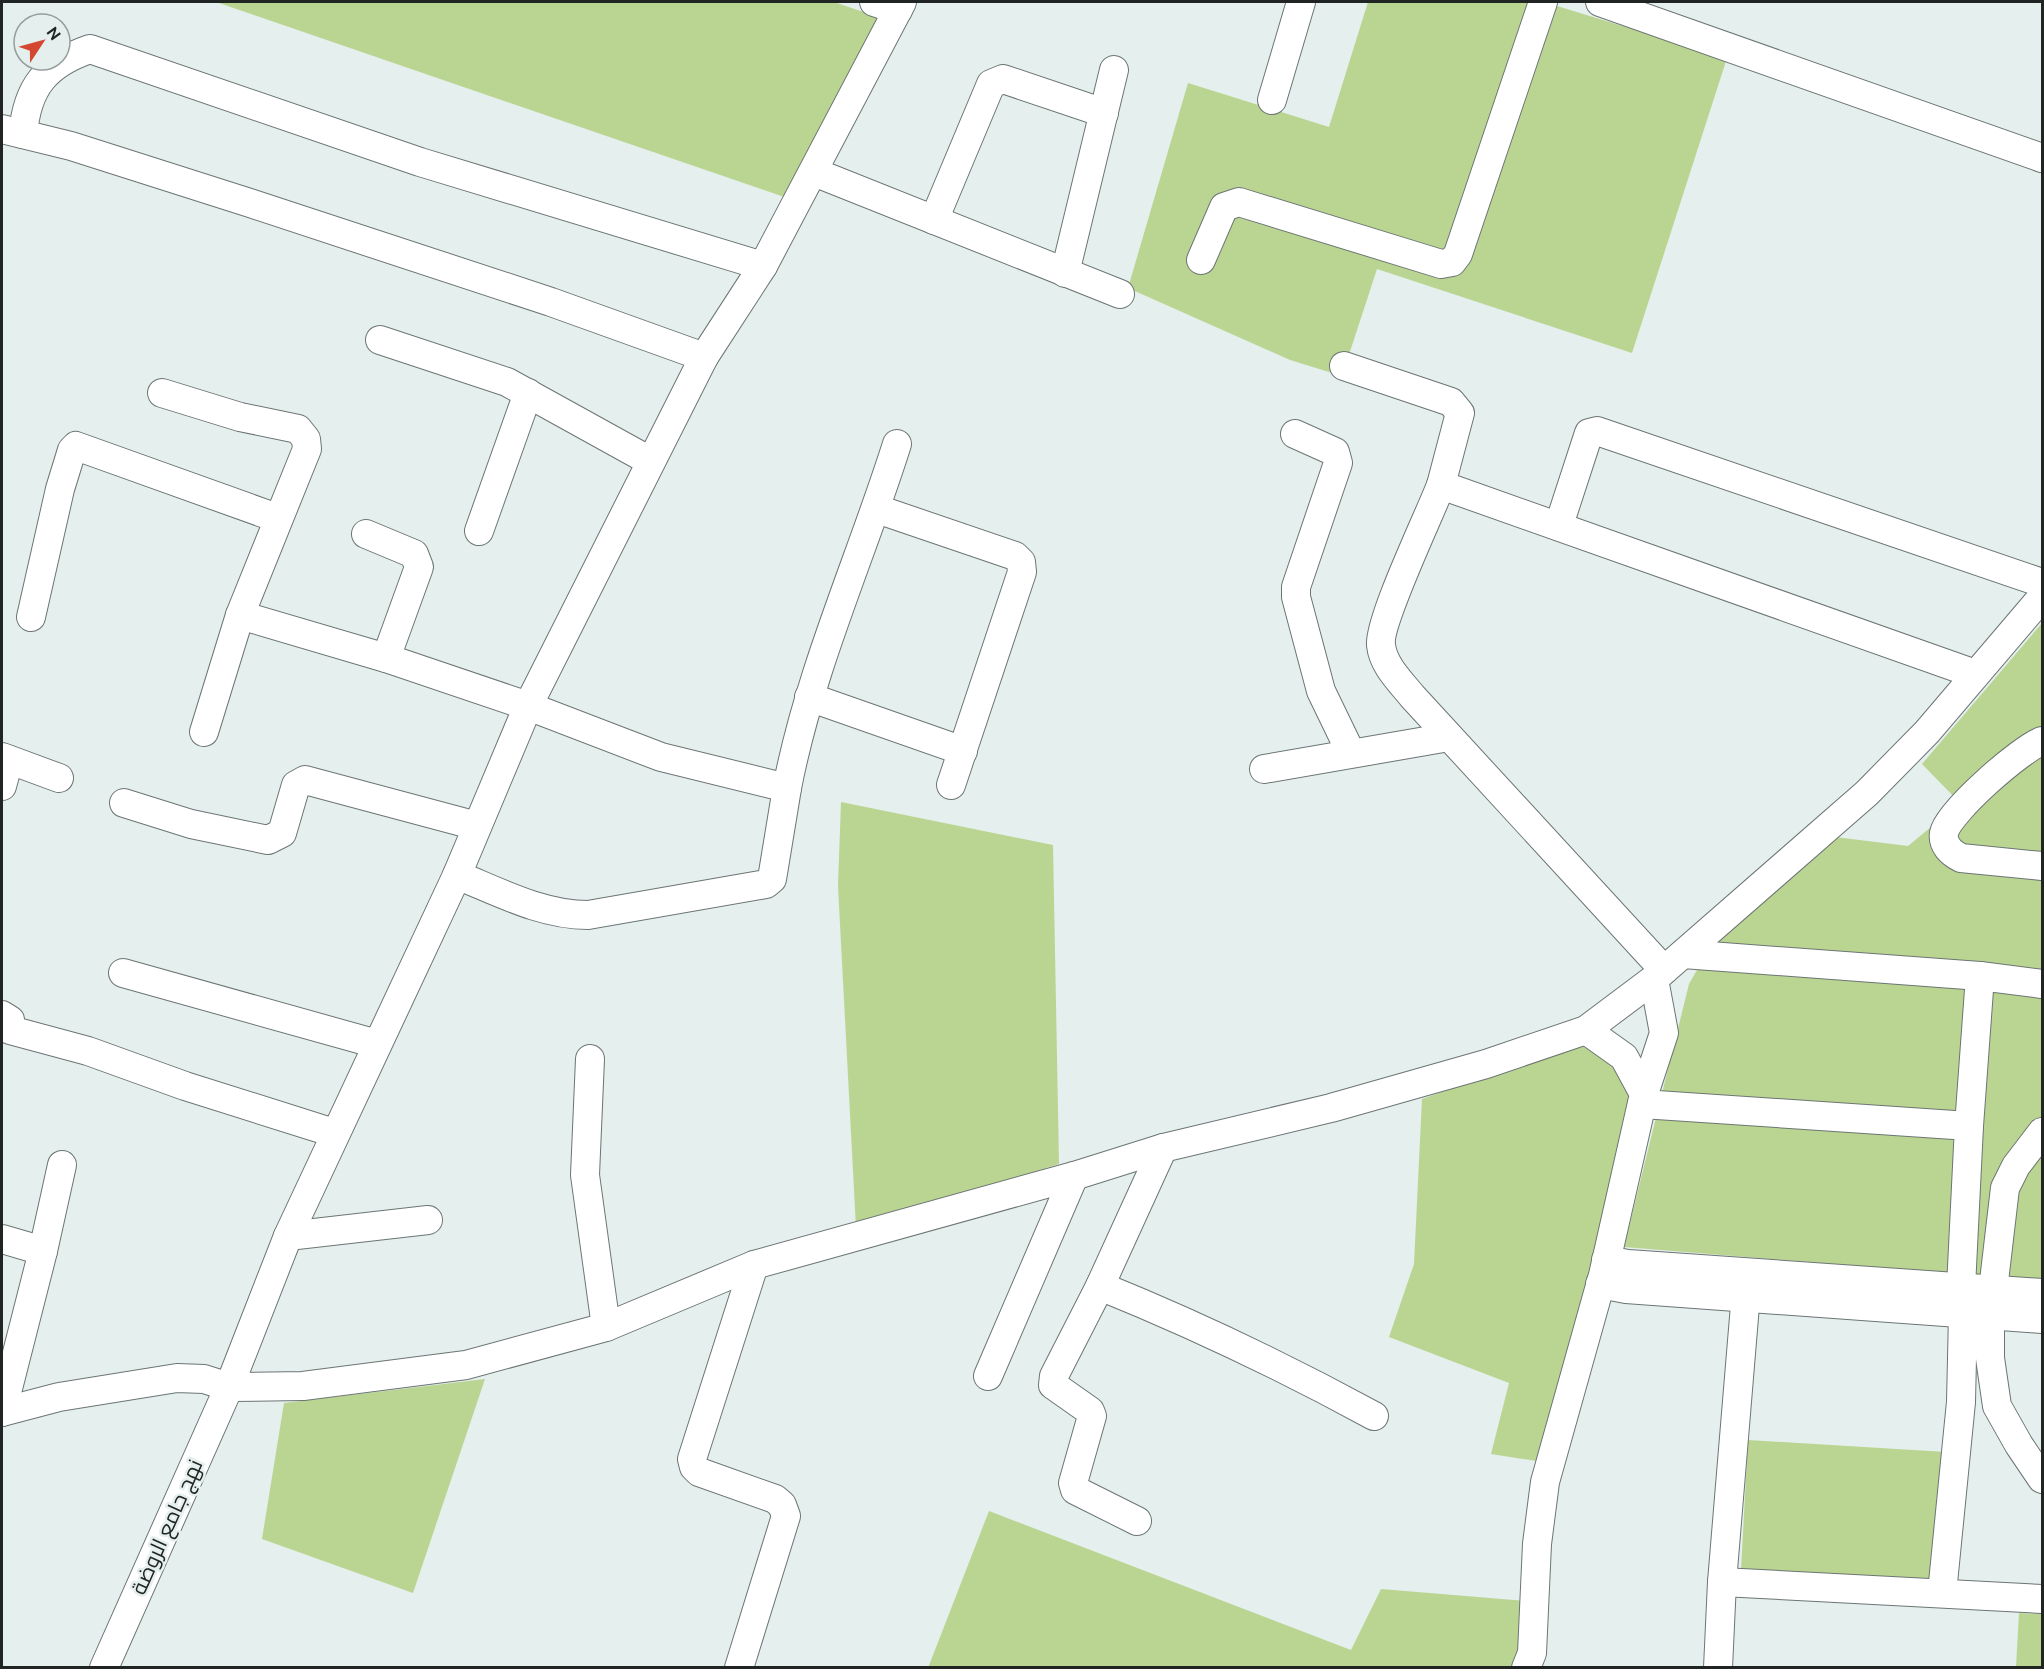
<svg xmlns="http://www.w3.org/2000/svg" width="2044" height="1669" viewBox="0 0 2044 1669" font-family="Ubuntu,Cairo,sans-serif">
	<style>
		.green { fill: #bad591 }
		.lines { fill: none; stroke-linecap: round; stroke-linejoin: round }
		.minor-casing { stroke: #6c7574; stroke-width: 30 }
		.minor { stroke: #fff; stroke-width: 28 }
		.labels { text-anchor: middle; stroke-width: 5; stroke-linejoin: round; paint-order: stroke }
		.street-label { font-size: 21px; fill: #202423; stroke: #e4efee }
	</style>
	<rect width="100%" height="100%" fill="#e4efee"/>
	<g class="green">
		<polygon points="216,2 834,2 887,20 793,200"/>
		<polygon points="1368,2 1544,2 1727,58 1632,353 1377,269 1342,376 1290,360 1128,288 1188,83 1329,127"/>
		<polygon points="2042,623 2042,1281 1624,1247 1689,984 1710,947 1835,837 1908,846 1960,803 1922,764"/>
		<polygon points="841,802 1053,845 1059,1164 856,1228 838,886"/>
		<polygon points="1576,1044 1617,1061 1630,1101 1543,1462 1491,1454 1509,1383 1389,1337 1414,1264 1422,1099"/>
		<polygon points="485,1379 413,1593 262,1539 284,1403"/>
		<polygon points="1748,1440 1946,1452 1938,1583 1741,1570"/>
		<polygon points="989,1511 1351,1650 1381,1589 1526,1601 1523,1667 928,1668"/>
		<polygon points="2019,1613 2042,1614 2042,1667 2016,1667"/>
	</g>
	<g class="lines">
		<g class="minor-casing">
			<g id="minor">
				<polyline points="874,2 898,10"/>
				<polyline points="1600,2 2042,158"/>
				<polyline points="1272,100 1301,2"/>
				<polyline points="2,129 71,146 250,203 551,302 704,357"/>
				<path d="M 23,134 C 27,87 46,64 90,49 L 420,162 L 763,266"/>
				<polyline points="814,172 1120,294"/>
				<polyline points="934,220 991,84 1003,79 1104,113"/>
				<polyline points="1201,260 1224,207 1239,202 1441,264 1452,262 1458,254 1543,2"/>
				<polyline points="1065,273 1114,70"/>
				<polyline points="380,340 507,382 650,461"/>
				<polyline points="1344,366 1451,402 1460,413 1441,485 1975,674"/>
				<polyline points="162,393 240,417 298,429 306,439 307,449 240,615 204,732"/>
				<polyline points="1295,434 1335,452 1338,463 1296,587 1296,597 1321,691 1351,753"/>
				<path d="M 1441,485 C 1430,514 1378,622 1381,645 C 1383,665 1400,681 1412,696 L 1664,970"/>
				<polyline points="877,509 1015,556 1021,562 1022,572 951,785"/>
				<polyline points="1559,525 1589,433 1597,431 2042,583"/>
				<polyline points="479,531 528,393"/>
				<polyline points="366,534 414,554 419,567 386,658"/>
				<path d="M 240,615 L 386,658 L 528,706 L 661,757 L 787,788 L 773,873 L 772,879 L 766,884 L 588,915 C 542,915 499,892 457,875"/>
				<polyline points="31,617 60,489 72,450 76,446 277,518"/>
				<polyline points="809,697 963,751"/>
				<path d="M 2042,741 C 2022,748 1948,812 1944,833 C 1942,845 1951,853 1961,858 L 2042,866"/>
				<polyline points="2,757 59,778"/>
				<polyline points="1264,769 1449,737"/>
				<polyline points="2,786 9,760"/>
				<path d="M 787,788 C 810,669 861,558 897,444"/>
				<polyline points="124,803 191,824 268,840 282,833 296,785 305,780 477,826"/>
				<polyline points="1683,954 1980,976"/>
				<polyline points="123,973 377,1044"/>
				<polyline points="2,1015 10,1020 10,1030 88,1051 185,1086 334,1133"/>
				<polyline points="1586,1030 1624,1057 1644,1094"/>
				<polyline points="590,1059 585,1175 606,1327"/>
				<polyline points="1642,1104 1969,1126 1961,1287 1963,1314 1961,1402 1942,1593"/>
				<polyline points="1969,1126 1980,976 2042,984"/>
				<polyline points="2042,1132 2016,1166 2005,1188 1990,1315 1990,1358 1997,1406 2019,1445 2042,1479"/>
				<polyline points="288,1236 428,1220"/>
				<polyline points="2,1239 43,1251 2,1412"/>
				<polyline points="43,1251 62,1165"/>
				<polyline points="1606,1260 1628,1264 2042,1293"/>
				<polyline points="1600,1284 1626,1289 2042,1319"/>
				<path d="M 1100,1286 C 1194,1324 1284,1367 1374,1416"/>
				<polyline points="988,1376 1074,1176"/>
				<polyline points="2,1412 59,1397 177,1378 204,1379 229,1387 303,1386 466,1365 606,1327 754,1265 1074,1176 1163,1148 1331,1108 1486,1064 1586,1030 1654,979 1867,793 1927,732 2042,597"/>
				<polyline points="1137,1521 1075,1490 1073,1483 1092,1416 1090,1411 1053,1385 1054,1376 1100,1286 1163,1148"/>
				<polyline points="1722,1582 2042,1599"/>
				<polyline points="104,1668 229,1387 288,1236 457,875 528,706 704,357 763,266 902,2"/>
				<polyline points="739,1668 786,1516 782,1505 775,1499 699,1472 694,1467 692,1459 754,1265"/>
				<polyline points="1526,1668 1532,1653 1537,1544 1545,1482 1603,1275 1644,1094 1664,1033 1654,979"/>
				<polyline points="1718,1668 1722,1582 1747,1281"/>
			</g>
		</g>
		<use href="#minor" class="minor"/>
	</g>
	<g class="labels">
		<g class="street-label">
			<text transform="translate(167 1527) rotate(-66)" y="7">نهج جامع الروضة</text>
		</g>
	</g>
	<rect width="2044" height="1669" fill="none" stroke="#202423" stroke-width="6"/>
	<g transform="translate(42 42) rotate(54)"><circle r="28" fill="#e4efee" stroke="#969e9d" stroke-width="1.5"/>
	<path d="M0-4.5L10 22L0 15L-10 22Z" fill="#d44832"/>
	<text y="-9" font-size="16" font-weight="bold" text-anchor="middle" fill="#202423">N</text>
	</g>
</svg>
